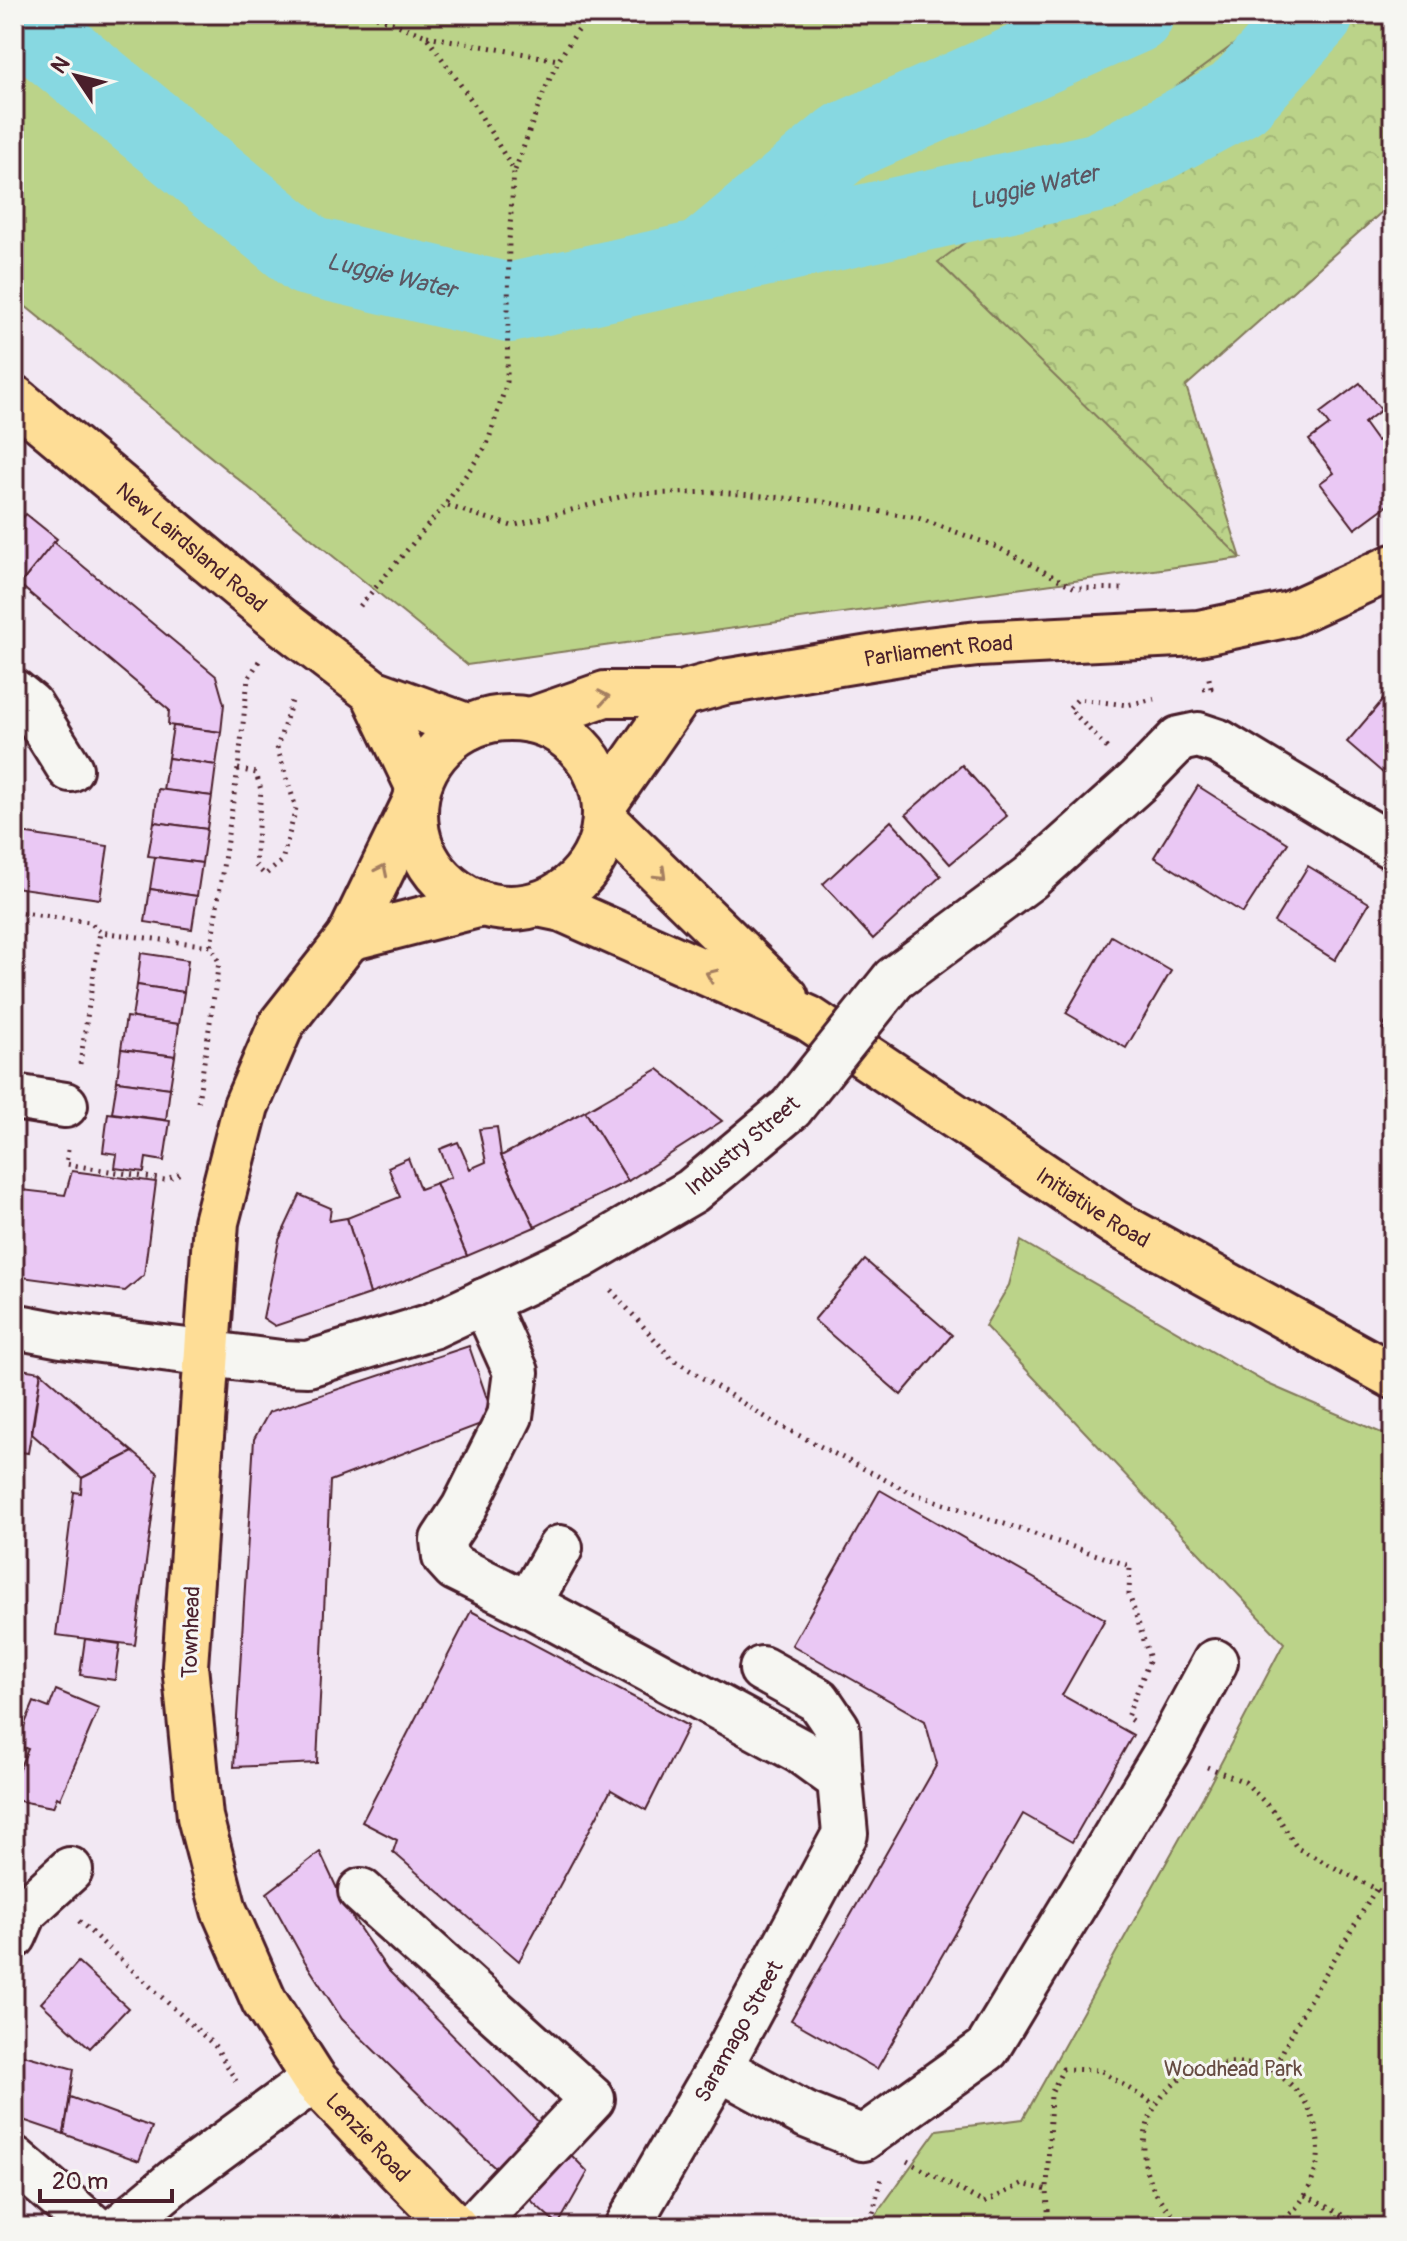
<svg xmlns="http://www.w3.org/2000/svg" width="1407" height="2241" viewBox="0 0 1407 2241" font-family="Pangolin,sans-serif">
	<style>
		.forest { fill: url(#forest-crowns); stroke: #82795a; stroke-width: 2 }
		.green { fill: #bbd389; stroke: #82795a; stroke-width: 2 }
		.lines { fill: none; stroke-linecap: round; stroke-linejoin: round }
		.river { stroke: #87d8e1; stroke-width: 80 }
		.building { fill: #eac8f4; stroke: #4a1f2b; stroke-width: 2 }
		.minor-casing { stroke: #4a1f2b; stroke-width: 50 }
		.major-casing { stroke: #4a1f2b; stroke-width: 50 }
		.path { stroke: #4a1f2b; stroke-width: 5; stroke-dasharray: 2 6; stroke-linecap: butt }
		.minor { stroke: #f6f6f2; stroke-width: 44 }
		.major { stroke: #fedd96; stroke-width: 44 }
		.minor-bridge-casing { stroke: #4a1f2b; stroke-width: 50; stroke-linecap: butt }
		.minor-bridge { stroke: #f6f6f2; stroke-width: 44 }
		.oneway { stroke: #a47e60 }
		.labels { text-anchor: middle; stroke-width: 6; stroke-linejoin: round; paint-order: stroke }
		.street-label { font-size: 22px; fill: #4a1f2b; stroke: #f6f6f2 }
		.park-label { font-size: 22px; fill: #664c42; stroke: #f6f6f2 }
		.water-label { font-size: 24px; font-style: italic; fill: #5c5662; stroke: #f6f6f2 }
	</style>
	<defs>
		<pattern id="forest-crowns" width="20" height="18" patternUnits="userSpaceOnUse" patternTransform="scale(2)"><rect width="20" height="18" fill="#bbd389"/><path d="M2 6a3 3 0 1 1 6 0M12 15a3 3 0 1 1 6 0" fill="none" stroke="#a2b576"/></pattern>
	</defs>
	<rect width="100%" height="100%" fill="#f2e8f3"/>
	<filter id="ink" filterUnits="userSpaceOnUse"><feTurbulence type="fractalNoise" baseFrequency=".0125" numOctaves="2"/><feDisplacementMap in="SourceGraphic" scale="16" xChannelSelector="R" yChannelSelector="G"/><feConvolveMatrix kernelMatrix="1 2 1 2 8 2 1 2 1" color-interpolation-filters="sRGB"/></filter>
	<g filter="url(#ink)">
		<polygon class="forest" points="995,14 1393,14 1393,202 1186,386 1241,558 859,572"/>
		<g class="green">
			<polygon points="14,14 1275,14 938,262 1241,558 467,665 14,297"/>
			<polygon points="1021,1241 1268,1384 1393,1438 1393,2227 867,2227 937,2130 1023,2119 1203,1797 1284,1643 985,1326 1009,1285"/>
		</g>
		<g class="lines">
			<g class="river">
				<path id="s1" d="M 14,15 L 308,256 L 509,303 L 1100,172 L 1238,98 L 1314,14"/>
				<polyline points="710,254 844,142 1134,14"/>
			</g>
		</g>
		<g class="building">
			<polygon points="1360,383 1381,410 1364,423 1377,441 1393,428 1393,501 1355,529 1320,483 1334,473 1309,440 1329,425 1320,413"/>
			<polygon points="26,514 57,539 17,588 14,586 14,528"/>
			<polygon points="54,542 216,676 224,704 221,732 168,725 169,710 20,585"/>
			<polygon points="1393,688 1393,778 1391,780 1347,742"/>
			<polygon points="173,726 221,732 216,765 168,758"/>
			<polygon points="168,758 216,765 212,796 163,790"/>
			<polygon points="962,765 1007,816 950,864 906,814"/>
			<polygon points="1198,786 1288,843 1243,913 1154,857"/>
			<polygon points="158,789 212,796 207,829 154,822"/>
			<polygon points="891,821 941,876 873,939 823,884"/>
			<polygon points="154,822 207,829 202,863 148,856"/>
			<polygon points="14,832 108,846 100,899 14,887"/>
			<polygon points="155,857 202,863 197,896 150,889"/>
			<polygon points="1308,866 1369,903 1335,960 1274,922"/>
			<polygon points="150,889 197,896 192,929 145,922"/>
			<polygon points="1111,936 1171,971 1126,1048 1066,1013"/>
			<polygon points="141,953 188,960 184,992 137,985"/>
			<polygon points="137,985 184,992 179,1024 132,1018"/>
			<polygon points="1393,1010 1393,1036 1382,1029"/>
			<polygon points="126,1017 179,1024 175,1056 121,1049"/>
			<polygon points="121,1049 175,1056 170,1088 117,1081"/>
			<polygon points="658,1069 722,1121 628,1181 585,1111"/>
			<polygon points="117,1081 170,1088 166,1120 112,1113"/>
			<polygon points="585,1111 628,1181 535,1227 501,1156"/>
			<polygon points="108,1113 170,1121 164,1161 146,1158 144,1172 115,1168 117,1154 103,1152"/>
			<polygon points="497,1127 501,1156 535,1227 467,1256 436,1183 451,1177 440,1149 458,1142 470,1169 486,1162 479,1129"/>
			<polygon points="408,1158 420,1189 436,1183 467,1256 370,1294 347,1218 400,1197 388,1167"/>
			<polygon points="72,1171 156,1182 144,1275 125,1291 14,1276 14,1189 65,1195"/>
			<polygon points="300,1195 331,1208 329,1221 347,1218 370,1294 275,1326 263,1318 279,1240"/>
			<polygon points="865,1260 952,1335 901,1395 814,1320"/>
			<polygon points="469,1346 494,1419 330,1481 317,1763 234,1767 254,1439 269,1412"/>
			<polygon points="14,1368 41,1372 28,1453 14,1451"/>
			<polygon points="41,1372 133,1452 82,1478 32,1434"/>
			<polygon points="133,1452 158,1473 135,1645 56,1635 74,1492 81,1493 82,1478"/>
			<polygon points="880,1490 1105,1619 1062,1695 1133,1735 1072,1842 1023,1814 877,2069 791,2020 937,1764 925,1721 792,1645"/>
			<polygon points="471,1611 688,1726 646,1810 611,1790 519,1961 393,1852 397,1840 362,1822"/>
			<polygon points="85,1639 120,1644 115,1680 80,1675"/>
			<polygon points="56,1690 99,1708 60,1799 57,1797 53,1807 14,1800 17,1781 14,1780 28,1749 16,1745 34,1702 49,1708"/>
			<polygon points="320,1852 346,1908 387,1969 588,2172 558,2225 481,2155 342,2019 304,1960 267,1893"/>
			<polygon points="78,1962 128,2008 90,2048 41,2003"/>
			<polygon points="20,2054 74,2069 64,2134 14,2117 14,2085"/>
			<polygon points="70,2097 152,2127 139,2161 64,2134"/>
		</g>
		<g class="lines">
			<g class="minor-casing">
				<g id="minor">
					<polyline points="14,692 30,705 70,769"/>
					<polyline points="894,979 1030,878 1138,781 1179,739 1198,735 1219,742 1393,847"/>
					<polyline points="14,1097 65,1105"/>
					<polyline points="484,1301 516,1372 510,1416 464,1508 443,1540 445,1557 455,1568 528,1604 800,1751 840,1780 845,1834 719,2068 627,2227"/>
					<polyline points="14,1326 61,1335 281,1363 308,1364 432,1326 581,1256 692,1191 791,1108"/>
					<polyline points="528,1604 560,1548"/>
					<polyline points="762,1669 818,1700 837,1728 840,1780"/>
					<polyline points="361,1891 592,2099 472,2227"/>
					<polyline points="14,1936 25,1911 70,1870"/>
					<polyline points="719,2068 806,2115 863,2138 987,2049 1167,1751 1215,1662"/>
					<polyline points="14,2159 93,2227"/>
					<polyline points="120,2227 175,2181 314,2079"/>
				</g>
			</g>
			<g class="major-casing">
				<g id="major">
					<path id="s2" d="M 14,398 L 283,623 L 373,692 L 469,727"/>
					<polyline points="373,692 418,786"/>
					<circle cx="510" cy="813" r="95"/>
					<path id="s3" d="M 531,720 L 605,694 L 681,694 L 724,682 L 900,653 L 978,644 L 1199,633 L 1290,614 L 1393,567"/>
					<path id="s4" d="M 415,802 L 349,938 L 282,1023 L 246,1106 L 216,1222 L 185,1666 L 200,1817 L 224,1910 L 264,2001 L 314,2079 L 398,2169 L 455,2227"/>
					<polyline points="605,803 681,694"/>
					<polyline points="605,820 786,997"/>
					<path id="s5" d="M 538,904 L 562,909 L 808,1018 L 1115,1223 L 1393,1376"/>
					<polyline points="349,938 482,904"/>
				</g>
			</g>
			<g class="path">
				<polyline points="369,14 426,36 472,101 514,171 509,241 507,382 487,445 445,505 512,526 631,494 718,492 818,501 918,518 997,547 1075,588 1127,589"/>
				<polyline points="427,36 558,60"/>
				<path d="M 515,170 C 536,116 551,55 593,14"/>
				<polyline points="360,606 445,505"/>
				<polyline points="1203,689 1211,688 1208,674"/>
				<polyline points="1107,748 1069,708 1078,699 1127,705 1154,699"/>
				<polyline points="238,769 256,773 261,790 255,865 265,875 282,861 296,808 277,747 292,701"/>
				<polyline points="14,912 90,922 100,932 211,946"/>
				<polyline points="80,1064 100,932"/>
				<polyline points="198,1102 219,962 211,946 238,769 248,679 259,661"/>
				<polyline points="68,1150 66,1164 165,1180 183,1172"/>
				<polyline points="611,1290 672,1359 775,1423 909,1492 1130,1566 1129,1594 1150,1659 1127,1717 1135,1723"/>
				<polyline points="1207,1767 1245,1782 1277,1815 1297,1848 1376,1889 1393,1901"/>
				<polyline points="79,1921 216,2047 236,2081"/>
				<polyline points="1272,2072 1305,2008 1376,1889"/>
				<polyline points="907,2161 984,2203 1022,2184 1047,2190"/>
				<polyline points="1305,2195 1364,2227"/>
				<polyline points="872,2227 870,2226 881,2178"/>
				<polyline points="1049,2227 1047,2190 1051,2094 1063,2069 1100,2070 1155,2105"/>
				<path d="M 1192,2227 C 1166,2215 1145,2184 1144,2155 C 1140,2052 1286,2026 1315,2125 C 1319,2141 1320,2157 1315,2172 C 1308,2196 1293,2217 1270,2227"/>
			</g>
			<use href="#minor" class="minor"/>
			<use href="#major" class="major"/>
			<g class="minor-bridge-casing">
				<polyline id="minor-bridge" points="791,1108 894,979"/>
			</g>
			<use href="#minor-bridge" class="minor-bridge"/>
		</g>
		<defs><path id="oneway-chevron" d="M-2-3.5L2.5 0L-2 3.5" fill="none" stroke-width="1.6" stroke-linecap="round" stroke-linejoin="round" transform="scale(2)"/></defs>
		<g class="oneway">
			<use href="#oneway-chevron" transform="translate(604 697) rotate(-10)"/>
			<use href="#oneway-chevron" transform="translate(382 870) rotate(-64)"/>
			<use href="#oneway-chevron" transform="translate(661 874) rotate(44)"/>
			<use href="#oneway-chevron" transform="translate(711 975) rotate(-156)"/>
		</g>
	</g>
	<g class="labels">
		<g class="street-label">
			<text dy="8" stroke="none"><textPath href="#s2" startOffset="232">New Lairdsland Road</textPath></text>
			<text dy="8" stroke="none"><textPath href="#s3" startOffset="416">Parliament Road</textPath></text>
			<text transform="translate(742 1145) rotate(-40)" y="8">Industry Street</text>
			<text dy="8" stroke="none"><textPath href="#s5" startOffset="636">Initiative Road</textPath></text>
			<text transform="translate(190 1632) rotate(-88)" y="8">Townhead</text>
			<text transform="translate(738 2031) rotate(-61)" y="8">Saramago Street</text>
			<text dy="8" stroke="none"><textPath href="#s4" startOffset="1434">Lenzie Road</textPath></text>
		</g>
		<g class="park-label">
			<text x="1233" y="2076">Woodhead Park</text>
		</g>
		<g class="water-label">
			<text dy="8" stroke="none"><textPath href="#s1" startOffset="1124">Luggie Water</textPath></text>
			<text dy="8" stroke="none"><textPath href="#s1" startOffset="466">Luggie Water</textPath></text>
		</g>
	</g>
	<rect width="1407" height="2241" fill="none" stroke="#f6f6f2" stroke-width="48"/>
	<rect x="24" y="24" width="1359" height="2193" fill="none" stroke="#4a1f2b" stroke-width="3" filter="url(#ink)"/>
	<g transform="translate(76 76) rotate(305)" stroke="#f6f6f2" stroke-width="6" paint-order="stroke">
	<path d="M0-6L14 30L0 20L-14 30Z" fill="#4a1f2b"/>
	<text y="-12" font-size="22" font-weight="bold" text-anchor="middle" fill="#4a1f2b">N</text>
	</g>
	<path d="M40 2189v12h132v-12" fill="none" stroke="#4a1f2b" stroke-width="4"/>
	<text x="52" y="2189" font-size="24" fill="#4a1f2b" stroke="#f6f6f2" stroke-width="6" paint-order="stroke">20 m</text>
</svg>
